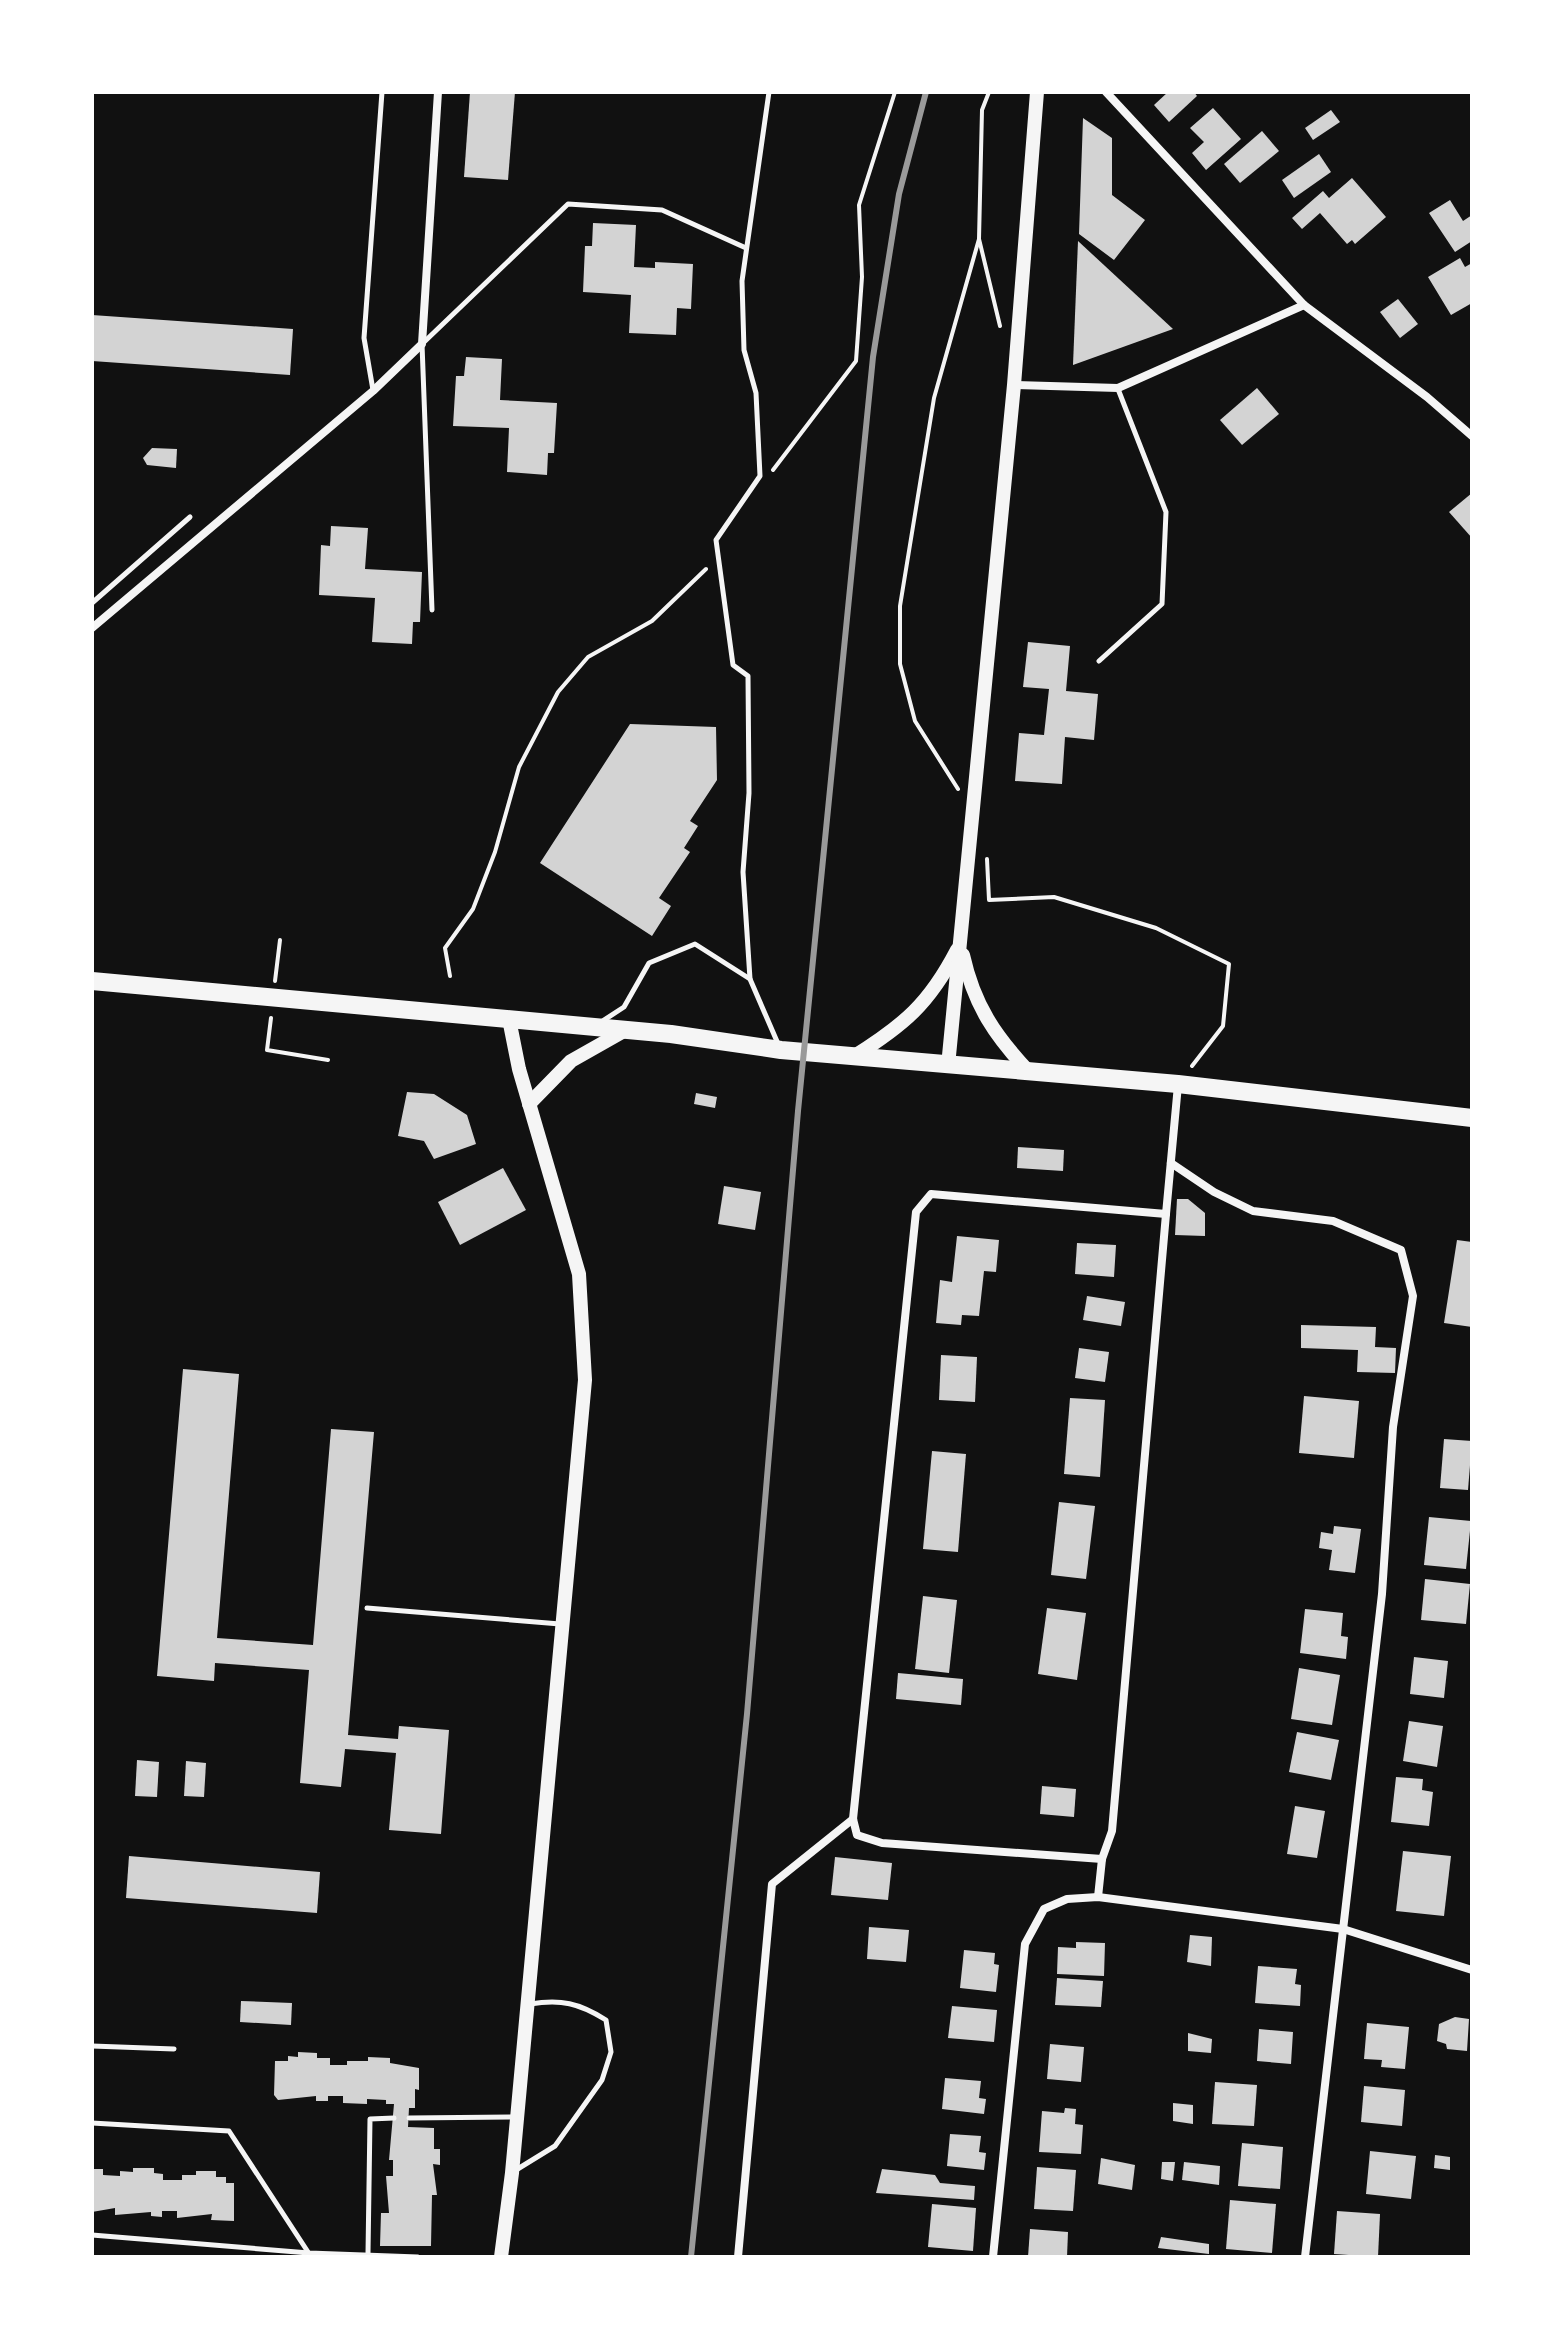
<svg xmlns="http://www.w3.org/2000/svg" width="1564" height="2349" viewBox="0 0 1564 2349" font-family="'IBM Plex Sans',sans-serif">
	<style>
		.building { fill: #d3d3d3 }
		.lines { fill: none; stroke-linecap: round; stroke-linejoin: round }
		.path { stroke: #f5f5f5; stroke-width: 4 }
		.service { stroke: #f5f5f5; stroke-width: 5 }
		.minor { stroke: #f5f5f5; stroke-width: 8 }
		.tertiary { stroke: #f5f5f5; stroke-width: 14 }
		.trunk { stroke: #f5f5f5; stroke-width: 18 }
		.rail { stroke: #9a9a9a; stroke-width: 6 }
	</style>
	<rect width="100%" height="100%" fill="#111"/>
	<g class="building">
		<polygon points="470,92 515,92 508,180 464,177"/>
		<polygon points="1168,92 1194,92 1197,96 1169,122 1154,105"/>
		<polygon points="1213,108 1241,139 1206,170 1192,153 1204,142 1190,128"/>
		<polygon points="1331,110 1340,122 1313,140 1305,128"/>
		<polygon points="1083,118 1112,138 1112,195 1145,220 1114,260 1079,234"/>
		<polygon points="1262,131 1279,151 1240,183 1224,164"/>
		<polygon points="1319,154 1331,172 1294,198 1282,180"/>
		<polygon points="1352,178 1386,217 1355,244 1352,240 1347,244 1320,213 1302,229 1292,218 1323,191 1329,198"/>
		<polygon points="1450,200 1463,221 1472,215 1472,241 1455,252 1429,213"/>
		<polygon points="593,223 636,225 634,267 655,268 655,262 693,264 691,309 677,308 676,335 629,333 631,295 583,292 585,246 592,246"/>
		<polygon points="1078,241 1173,329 1073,365"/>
		<polygon points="1460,258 1465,267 1472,263 1472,303 1451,315 1428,277"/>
		<polygon points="1398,299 1418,324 1400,338 1380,312"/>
		<polygon points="92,315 293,329 290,375 92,361"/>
		<polygon points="466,357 502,359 500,400 557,403 554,453 548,453 547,475 507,472 509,428 453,426 456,376 464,376"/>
		<polygon points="1257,388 1279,414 1242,445 1220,420"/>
		<polygon points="152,448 177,449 176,468 147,465 143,458"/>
		<polygon points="1472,493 1472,538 1449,512"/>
		<polygon points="331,526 368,528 365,569 422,572 420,622 413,622 412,644 372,642 375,598 319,595 321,545 330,546"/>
		<polygon points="1028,642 1070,646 1066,691 1098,694 1094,740 1065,737 1062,784 1015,781 1019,733 1044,735 1049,689 1023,687"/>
		<polygon points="630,724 716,727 717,780 690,821 698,826 684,848 690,852 659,898 671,906 652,936 540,863"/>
		<polygon points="407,1092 434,1094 467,1115 476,1144 434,1159 424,1141 398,1136"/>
		<polygon points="696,1093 717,1097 715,1108 694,1104"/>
		<polygon points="1018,1147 1064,1150 1063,1171 1017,1168"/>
		<polygon points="503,1168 526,1210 460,1245 438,1202"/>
		<polygon points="724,1186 761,1192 755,1230 718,1224"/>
		<polygon points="1177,1199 1188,1199 1205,1213 1205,1236 1175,1235"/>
		<polygon points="957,1236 999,1240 996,1272 984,1271 979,1316 962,1315 961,1325 936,1323 940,1280 952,1282"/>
		<polygon points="1457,1240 1472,1242 1472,1327 1444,1323"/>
		<polygon points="1077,1243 1116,1245 1114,1277 1075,1274"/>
		<polygon points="1087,1296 1125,1302 1121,1326 1083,1320"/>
		<polygon points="1301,1325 1376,1327 1375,1347 1396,1348 1395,1373 1357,1372 1358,1350 1301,1348"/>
		<polygon points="1079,1348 1109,1352 1105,1382 1075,1378"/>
		<polygon points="941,1355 977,1357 975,1402 939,1400"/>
		<polygon points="183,1369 239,1374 217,1638 313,1645 331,1429 374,1432 348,1735 398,1739 399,1726 449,1730 441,1834 389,1830 396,1753 345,1749 341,1787 300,1783 309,1670 215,1663 214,1681 157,1676"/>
		<polygon points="1304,1396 1359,1401 1354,1458 1299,1453"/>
		<polygon points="1070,1398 1105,1400 1100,1477 1064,1474"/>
		<polygon points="1444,1439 1472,1441 1468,1490 1440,1488"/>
		<polygon points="932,1451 966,1454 958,1552 923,1549"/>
		<polygon points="1059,1502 1095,1506 1086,1579 1051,1575"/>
		<polygon points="1429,1517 1471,1521 1466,1569 1424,1565"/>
		<polygon points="1334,1526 1361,1529 1355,1573 1329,1570 1332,1550 1319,1548 1321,1532 1333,1534"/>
		<polygon points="1425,1579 1470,1584 1466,1624 1421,1620"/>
		<polygon points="923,1596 957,1600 949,1673 915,1669"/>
		<polygon points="1047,1608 1086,1613 1077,1680 1038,1674"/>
		<polygon points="1305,1609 1343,1613 1341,1636 1348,1637 1346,1659 1300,1653"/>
		<polygon points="1414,1657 1448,1661 1444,1698 1410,1694"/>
		<polygon points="1299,1668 1340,1675 1332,1725 1291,1719"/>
		<polygon points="898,1673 963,1679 961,1705 896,1699"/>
		<polygon points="1409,1721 1443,1726 1437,1767 1403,1761"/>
		<polygon points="1297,1732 1339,1740 1331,1780 1289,1772"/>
		<polygon points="137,1760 159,1762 157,1797 135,1796"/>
		<polygon points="186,1761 206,1763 204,1797 184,1796"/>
		<polygon points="1396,1777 1423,1779 1422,1790 1433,1792 1429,1826 1391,1822"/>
		<polygon points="1042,1786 1076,1789 1074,1817 1040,1814"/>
		<polygon points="1295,1806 1325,1811 1317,1858 1287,1854"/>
		<polygon points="1403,1851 1451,1856 1444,1916 1396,1911"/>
		<polygon points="129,1856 320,1872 317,1913 126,1898"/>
		<polygon points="835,1857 892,1863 888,1900 831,1895"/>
		<polygon points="869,1927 909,1930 906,1962 867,1959"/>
		<polygon points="1190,1935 1212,1937 1211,1966 1187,1962"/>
		<polygon points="1076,1942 1105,1943 1104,1976 1057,1974 1058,1947 1076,1948"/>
		<polygon points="964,1950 995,1953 994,1964 999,1965 996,1992 960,1988"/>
		<polygon points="1258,1966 1297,1969 1295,1984 1301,1985 1300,2006 1255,2003"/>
		<polygon points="1057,1978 1103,1981 1101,2007 1055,2005"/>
		<polygon points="241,2001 292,2003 291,2025 240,2022"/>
		<polygon points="952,2006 997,2010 994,2042 948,2038"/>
		<polygon points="1455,2017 1469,2019 1467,2051 1447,2049 1446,2044 1437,2041 1439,2024"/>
		<polygon points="1367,2023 1409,2027 1405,2069 1381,2067 1382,2060 1364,2059"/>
		<polygon points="1259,2029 1293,2032 1291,2064 1257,2061"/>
		<polygon points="1188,2033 1212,2039 1211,2053 1188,2051"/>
		<polygon points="1050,2044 1084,2047 1081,2082 1047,2079"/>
		<polygon points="298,2052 317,2053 317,2058 330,2058 330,2065 347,2065 347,2061 368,2061 368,2057 390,2058 390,2063 419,2068 419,2090 415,2089 415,2108 409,2108 408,2127 434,2128 434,2149 440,2149 440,2165 433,2164 437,2195 432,2195 431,2246 380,2246 381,2213 389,2213 386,2176 393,2176 393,2160 389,2160 394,2104 386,2104 386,2100 367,2099 367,2104 343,2103 343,2096 328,2096 328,2101 316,2101 316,2096 278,2100 274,2095 275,2061 288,2061 288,2056 298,2057"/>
		<polygon points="945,2078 981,2081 979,2098 986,2099 984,2114 942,2109"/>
		<polygon points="1215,2082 1257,2085 1254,2126 1212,2124"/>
		<polygon points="1364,2086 1405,2090 1402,2126 1361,2122"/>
		<polygon points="1173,2103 1193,2105 1193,2124 1173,2121"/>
		<polygon points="1065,2108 1076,2109 1075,2124 1083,2125 1081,2154 1039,2152 1042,2111 1064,2113"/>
		<polygon points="950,2134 981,2136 979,2152 986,2153 984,2170 947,2166"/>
		<polygon points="1242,2143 1283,2147 1280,2189 1238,2186"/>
		<polygon points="1370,2151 1416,2156 1411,2199 1366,2194"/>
		<polygon points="1435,2155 1450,2157 1450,2170 1434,2168"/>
		<polygon points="1101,2158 1135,2165 1132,2190 1098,2184"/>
		<polygon points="1162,2162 1175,2162 1173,2181 1161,2179"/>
		<polygon points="1184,2162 1220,2166 1219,2185 1182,2180"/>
		<polygon points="1037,2167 1076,2170 1073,2211 1034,2209"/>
		<polygon points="133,2168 154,2168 154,2173 163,2174 163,2180 182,2180 182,2175 196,2175 196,2171 216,2171 216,2177 226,2177 226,2183 234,2183 234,2221 211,2220 212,2214 177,2218 177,2211 162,2211 162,2217 151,2216 151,2212 115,2215 115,2208 92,2212 92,2169 103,2169 103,2175 120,2176 120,2171 133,2172"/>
		<polygon points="882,2169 935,2175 940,2183 975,2186 974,2200 876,2193"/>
		<polygon points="1230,2200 1276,2204 1272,2253 1226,2249"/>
		<polygon points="932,2204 976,2208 973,2251 928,2247"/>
		<polygon points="1337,2211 1380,2214 1378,2257 1334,2254"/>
		<polygon points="1030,2229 1068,2232 1067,2257 1028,2257"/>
		<polygon points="1161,2237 1209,2244 1209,2254 1158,2248"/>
	</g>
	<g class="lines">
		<g class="path">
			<polyline points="989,92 982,110 979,239 1000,326"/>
			<polyline points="773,470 856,361 862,277 859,205 895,92"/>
			<polyline points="958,789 915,721 900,664 900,606 934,398 979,239"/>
			<polyline points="987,859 989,900 1054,897 1156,928 1229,964 1223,1026 1192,1066"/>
			<polyline points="450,976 445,948 473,909 495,852 519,767 558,692 588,657 652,621 706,569"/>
			<polyline points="275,981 280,940"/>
			<polyline points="271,1018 267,1050 328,1060"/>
		</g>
		<g class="service">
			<polyline points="373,390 364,338 382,92"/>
			<polyline points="92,603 190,517"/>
			<polyline points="432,610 422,344 568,204 662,210 746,248"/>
			<polyline points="1099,661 1162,604 1166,512 1118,389"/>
			<polyline points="750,979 743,872 749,793 748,676 733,665 716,540 760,476 756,393 744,350 742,281 769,92"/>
			<polyline points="601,1022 624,1007 649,963 695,944 750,979 779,1046"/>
			<polyline points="367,1608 560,1624"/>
			<polyline points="92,2046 174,2049"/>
			<polyline points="409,2118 516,2117"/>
			<polyline points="92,2123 229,2131 308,2252"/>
			<path d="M 516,2170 L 555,2146 L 602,2080 L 611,2052 L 606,2020 C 579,2003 561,1999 530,2004"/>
			<polyline points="92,2235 309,2253 418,2257"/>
			<polyline points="368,2253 370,2119 394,2118"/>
		</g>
		<g class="minor">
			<polyline points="1106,92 1304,305 1427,397 1472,436"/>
			<polyline points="1014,385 1118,388 1304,305"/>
			<polyline points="92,628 373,391 422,344 438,92"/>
			<polyline points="1171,1163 1214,1192 1253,1211 1333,1221 1401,1250 1413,1296 1393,1427 1382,1594 1305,2257"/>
			<polyline points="1102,1859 882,1843 857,1835 853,1819 916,1212 931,1194 1166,1214 1178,1085"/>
			<polyline points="1098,1897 1102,1859 1112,1831 1166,1214"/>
			<polyline points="738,2257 772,1884 853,1819"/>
			<polyline points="993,2257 1025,1944 1044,1909 1067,1899 1098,1897 1343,1929 1472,1970"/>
		</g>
		<g class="tertiary">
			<path d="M 963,955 C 974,1005 995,1036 1030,1073"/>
			<path d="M 853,1057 C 904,1025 929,1004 957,950"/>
			<polyline points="948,1066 1014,385 1037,92"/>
			<polyline points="529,1104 571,1061 624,1031"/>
			<polyline points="501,2257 512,2173 585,1380 579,1274 519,1069 509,1019"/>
		</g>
		<polyline class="trunk" points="92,981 671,1034 781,1050 1178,1084 1472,1118"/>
		<polyline class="rail" points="691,2257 747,1714 798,1111 873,357 899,194 926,92"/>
	</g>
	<rect width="1564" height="2349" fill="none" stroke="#ffffff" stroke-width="188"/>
</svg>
